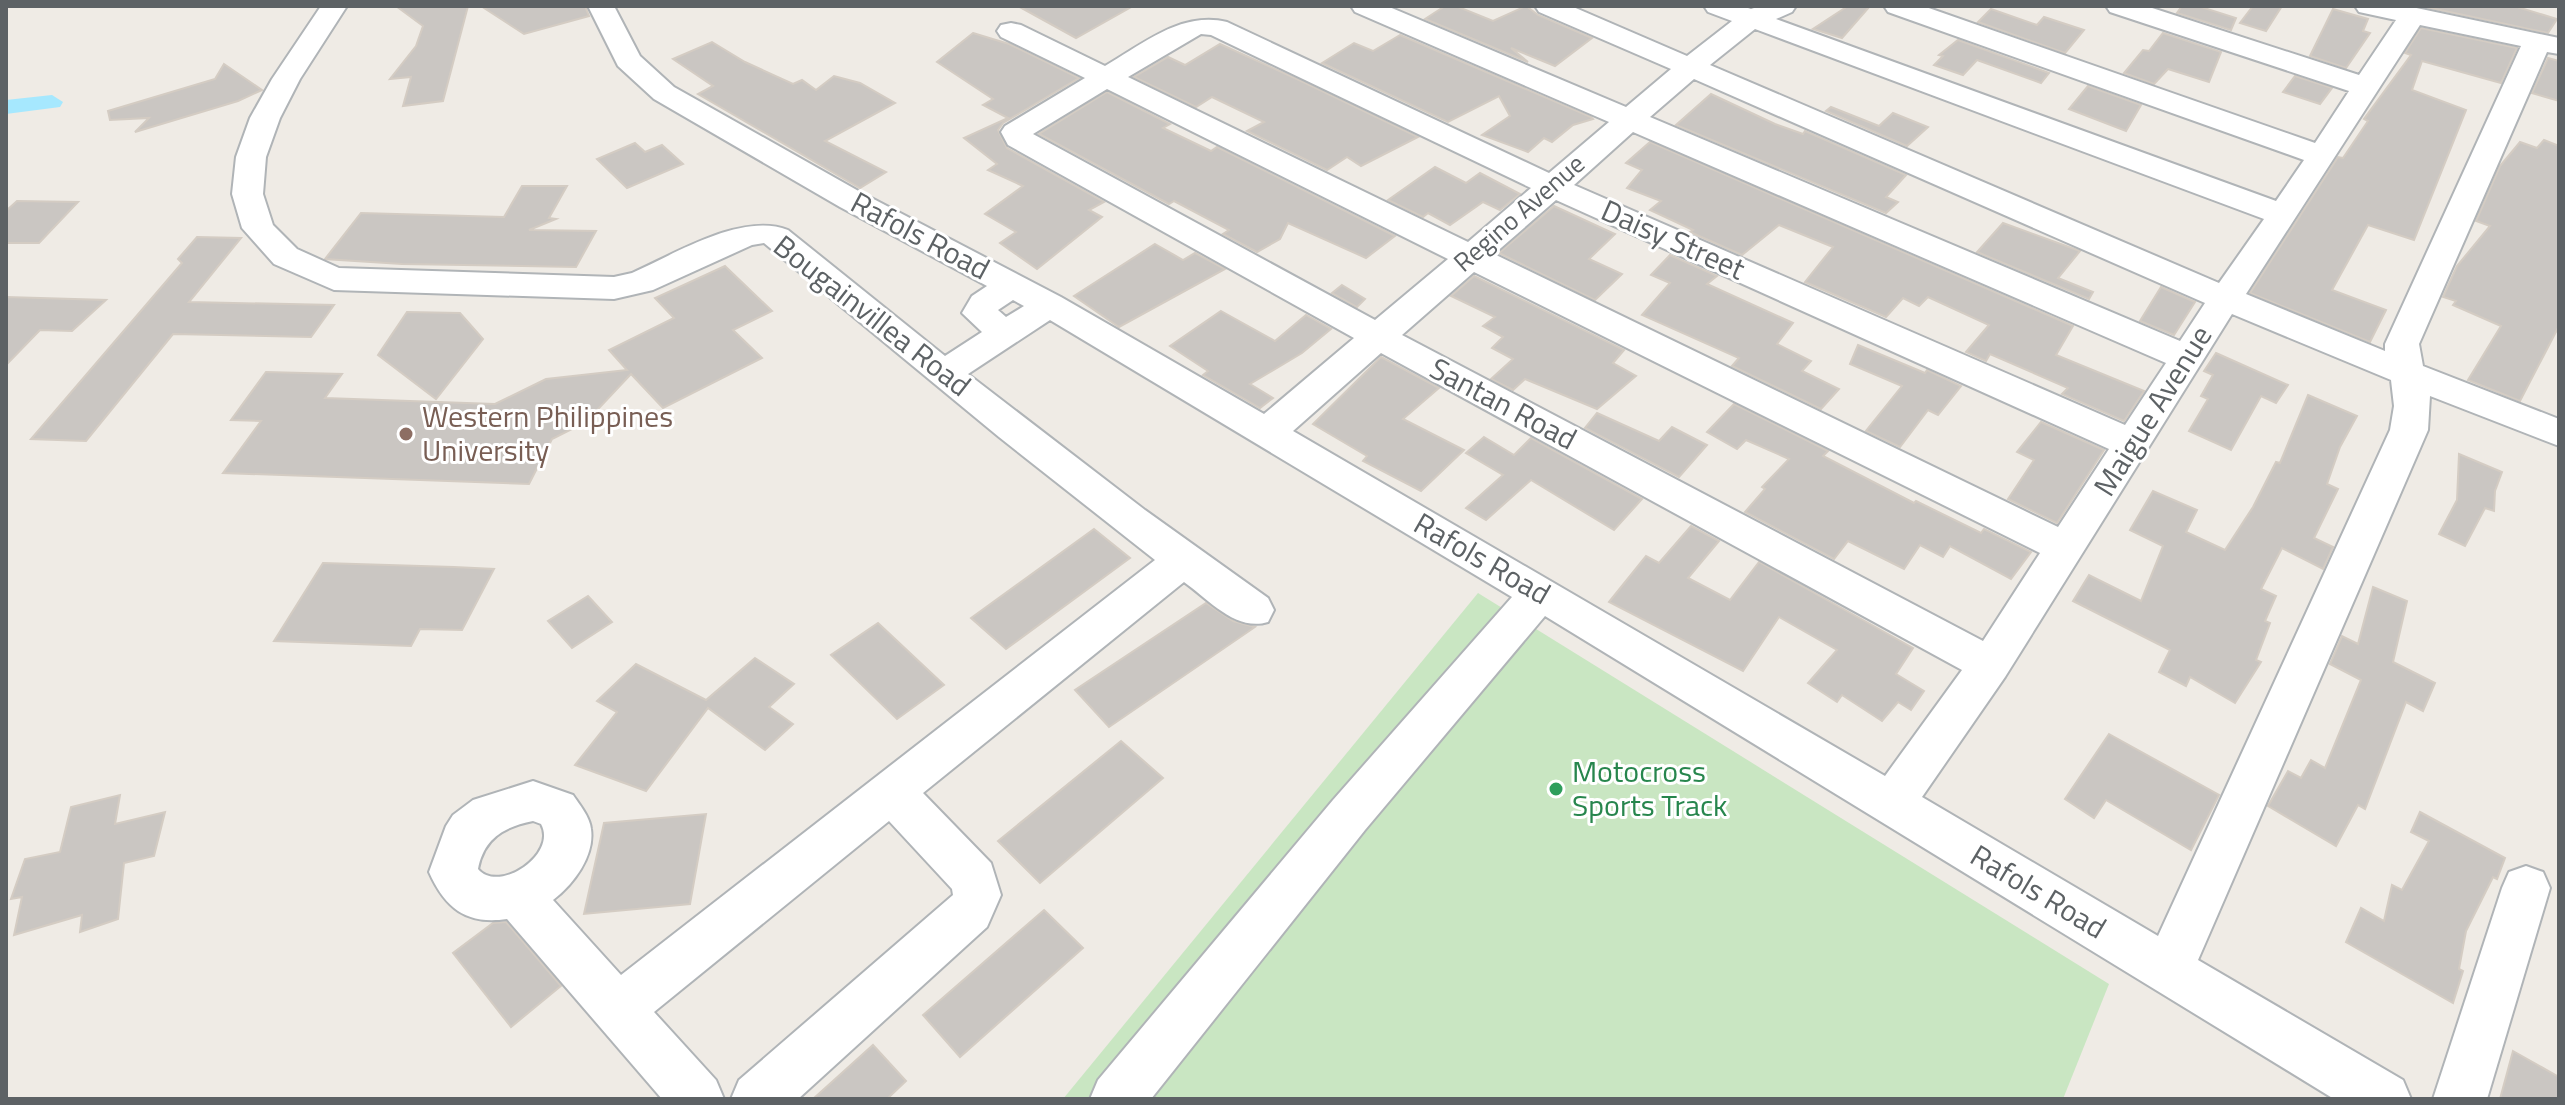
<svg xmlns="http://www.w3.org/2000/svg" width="2565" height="1105" viewBox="0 0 2565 1105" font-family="'Titillium Web',sans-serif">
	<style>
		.green { fill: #c9e6c2 }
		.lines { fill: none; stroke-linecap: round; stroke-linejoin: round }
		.canal { fill: #a6e8fe; fill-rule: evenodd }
		.building { fill: #cac6c2; stroke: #d4ccc3; stroke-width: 2 }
		.minor-casing { stroke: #b0b4b7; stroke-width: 4 }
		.minor { fill: #fff; fill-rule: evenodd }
		.education-dot { fill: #8d6e63; stroke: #fff; stroke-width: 3 }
		.leisure-dot { fill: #2e9e5b; stroke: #fff; stroke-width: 3 }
		.labels { text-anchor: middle; stroke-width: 6; stroke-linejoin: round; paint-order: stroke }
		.far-street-label { font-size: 26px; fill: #5d6265; stroke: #fff }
		.street-label { font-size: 30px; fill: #5d6265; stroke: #fff }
		.education-label { font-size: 30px; fill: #785e54; stroke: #fff; text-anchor: start }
		.leisure-label { font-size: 30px; fill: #27864d; stroke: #fff; text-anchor: start }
	</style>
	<rect width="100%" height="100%" fill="#efebe5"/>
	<polygon class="green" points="1478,593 2109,984 2063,1099 1063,1099"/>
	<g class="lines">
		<polygon class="canal" points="52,95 63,102 60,107 6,114 6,100"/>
	</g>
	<g class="building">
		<polygon points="396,6 468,6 443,101 403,106 411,77 390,79 416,46 423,26"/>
		<polygon points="481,6 585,6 589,16 524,34"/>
		<polygon points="1018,6 1133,6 1076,38"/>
		<polygon points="1445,6 1456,6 1493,21 1526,6 1538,15 1592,38 1555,66 1511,48 1528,62 1425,19"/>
		<polygon points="1848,6 1870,6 1842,38 1813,29"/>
		<polygon points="2182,6 2198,6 2236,18 2231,30 2177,13"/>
		<polygon points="2253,6 2282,6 2266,31 2240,23"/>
		<polygon points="2514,6 2557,19 2548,33 2426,7"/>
		<polygon points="1991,9 2037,25 2044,17 2084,30 2065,53 1978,22"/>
		<polygon points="2333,9 2368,19 2363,31 2370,33 2346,68 2310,56"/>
		<polygon points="2421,28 2517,48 2501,83 2422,61 2412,90 2466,110 2414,240 2368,225 2332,290 2386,310 2370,342 2250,293 2338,157 2343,158 2368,121 2364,119 2411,55 2405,53"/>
		<polygon points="973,33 1009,44 1079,78 1003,123 998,130 1007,148 1104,202 1089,210 1102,217 1037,269 1000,243 1016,232 985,214 1023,186 988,170 997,164 964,138 1008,118 983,105 993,99 937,62"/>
		<polygon points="2163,33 2221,52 2209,82 2168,69 2154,84 2124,73 2143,50 2149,51"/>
		<polygon points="1400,35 1591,117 1593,119 1573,125 1552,142 1544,138 1528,152 1482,135 1510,116 1499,96 1448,122 1322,63 1354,43 1373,51"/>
		<polygon points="1958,40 2049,73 2041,83 1977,60 1963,75 1934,65 1943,56 1939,55"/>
		<polygon points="712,42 745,62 793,84 802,80 816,90 834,76 860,83 895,103 825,141 886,172 860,188 698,94 713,86 673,59"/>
		<polygon points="1220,44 1297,79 1418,137 1361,166 1347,157 1327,170 1247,131 1264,122 1212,97 1196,107 1134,77 1168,57 1185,65"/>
		<polygon points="2548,58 2559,61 2559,101 2532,93"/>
		<polygon points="224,64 262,90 238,101 135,132 149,118 110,120 108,111 215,79"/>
		<polygon points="2295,76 2332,88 2320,104 2283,92"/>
		<polygon points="2088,86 2141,105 2126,131 2069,109"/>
		<polygon points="1107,92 1170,124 1163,128 1211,151 1217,147 1395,236 1366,258 1288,223 1280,239 1257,252 1223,234 1229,230 1174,201 1169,204 1039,134"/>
		<polygon points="1711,94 1775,124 1803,134 1805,131 1906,175 1886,197 1898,202 1886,213 1676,125"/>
		<polygon points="1831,107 1879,126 1893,113 1928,127 1907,146 1826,111"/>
		<polygon points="2544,140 2559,146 2559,326 2520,401 2468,380 2501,326 2453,305 2456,301 2443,297 2457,266 2490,226 2476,221 2500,166 2520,142 2537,148"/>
		<polygon points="1650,142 2073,326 2056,355 2144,391 2124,421 2062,394 2068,388 1990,354 1986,361 1966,352 1989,325 1928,297 1919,306 1903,298 1886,317 1805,282 1833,247 1779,225 1742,255 1690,232 1693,230 1650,210 1661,201 1627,188 1642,170 1626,163"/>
		<polygon points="635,143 645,152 662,145 683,164 627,188 597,159"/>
		<polygon points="1435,167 1466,183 1480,173 1520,194 1500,210 1483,202 1450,225 1428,213 1423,217 1388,200"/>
		<polygon points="522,186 567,186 549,218 556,219 529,230 596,231 576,267 402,264 325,259 361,213 504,217"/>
		<polygon points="17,201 78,202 39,243 6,243 6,211"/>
		<polygon points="1554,206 1615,234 1589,259 1622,274 1595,300 1499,253"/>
		<polygon points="2003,223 2080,251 2058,278 2093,292 2089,299 1977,252"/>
		<polygon points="197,237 241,238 189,302 334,305 311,337 173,334 86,441 31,439 182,263 178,259"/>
		<polygon points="1155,244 1183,260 1195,253 1225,269 1119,327 1074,296"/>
		<polygon points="1670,255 1717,276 1707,284 1793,323 1777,344 1811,361 1802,371 1839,389 1821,409 1732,366 1739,358 1642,315 1670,283 1651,275"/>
		<polygon points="725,266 772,311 733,330 762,358 663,408 631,374 586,422 552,439 529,484 223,473 261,421 231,420 266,372 342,374 325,398 495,404 546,379 627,370 609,350 674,318 655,298"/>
		<polygon points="1474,276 1624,350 1613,363 1636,376 1597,409 1525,379 1513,390 1491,379 1513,359 1492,348 1503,337 1483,326 1495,317 1451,296"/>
		<polygon points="1342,285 1365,299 1357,307 1332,293"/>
		<polygon points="2161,287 2195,302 2174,335 2140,321"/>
		<polygon points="6,297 106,300 72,331 40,330 6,365"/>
		<polygon points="1221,311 1275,341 1306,315 1331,329 1302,353 1250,384 1273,398 1260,408 1203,375 1208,371 1170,346"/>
		<polygon points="407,312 460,313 483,339 436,399 378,355"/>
		<polygon points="1858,345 1925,373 1927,370 1961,386 1938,415 1928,410 1900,447 1866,431 1902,386 1850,364"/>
		<polygon points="2216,353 2288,385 2276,403 2261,396 2231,450 2189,431 2208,399 2201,396 2213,375 2204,371"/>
		<polygon points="1381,357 1439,388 1403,419 1464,450 1421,491 1363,461 1367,456 1313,424"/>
		<polygon points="2308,395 2357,416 2340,447 2327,484 2338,489 2314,538 2333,547 2323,569 2282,548 2261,589 2276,596 2265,621 2270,623 2256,660 2261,662 2235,703 2190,677 2186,686 2159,672 2170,650 2073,601 2089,575 2141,601 2163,546 2130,530 2153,491 2197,510 2186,532 2225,550 2253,507 2276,462 2280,463"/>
		<polygon points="1734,404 1828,451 1823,456 1914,503 1916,501 1981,533 1984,529 2031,552 2011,579 1950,546 1943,557 1920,545 1904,569 1848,541 1834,559 1745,512 1765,489 1762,487 1789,459 1746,440 1737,449 1707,432"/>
		<polygon points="1597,413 1659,441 1672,427 1707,445 1679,477 1585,428"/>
		<polygon points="2041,422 2104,450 2057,523 2008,499 2034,460 2017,452"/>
		<polygon points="1484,437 1514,455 1531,438 1642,499 1614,530 1531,480 1486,520 1466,508 1503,475 1466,453"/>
		<polygon points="2459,454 2502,472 2495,491 2494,511 2485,508 2465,546 2439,534 2457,500"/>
		<polygon points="1691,526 1719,541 1688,578 1730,600 1759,562 1913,648 1896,674 1924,691 1911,710 1898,702 1882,721 1842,695 1837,702 1808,683 1837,650 1779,617 1743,671 1609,602 1646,556 1659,563"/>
		<polygon points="1094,529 1130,558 1006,649 971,618"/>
		<polygon points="323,563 454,567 494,569 462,630 420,629 411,646 274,641"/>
		<polygon points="2373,587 2407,601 2393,662 2435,683 2423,711 2406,702 2365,809 2358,805 2336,846 2268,806 2288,771 2301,778 2311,760 2325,768 2361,680 2330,664 2342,636 2358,644"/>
		<polygon points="588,596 612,622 572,648 548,621"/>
		<polygon points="1206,603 1233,621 1255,627 1109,727 1075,690"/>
		<polygon points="878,623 944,685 897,719 831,655"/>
		<polygon points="755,658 794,684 769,707 793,724 765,750 708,708 646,791 575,765 617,712 597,701 636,664 706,700"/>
		<polygon points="2109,734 2219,795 2191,850 2106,800 2094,818 2065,799"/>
		<polygon points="1121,741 1163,778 1040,883 998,841"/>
		<polygon points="120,795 115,824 165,812 154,856 124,863 118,919 80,932 82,915 14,935 22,897 11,899 25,859 60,852 71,807"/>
		<polygon points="2420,812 2505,858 2497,879 2493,877 2466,931 2459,969 2463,971 2453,1003 2346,942 2361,908 2384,921 2392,885 2402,890 2429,841 2411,832"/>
		<polygon points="706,814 690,904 584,914 604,823"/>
		<polygon points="1044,910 1083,948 960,1057 923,1015"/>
		<polygon points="506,922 561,986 511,1027 453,953 493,923"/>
		<polygon points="873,1045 906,1081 887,1099 813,1099"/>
		<polygon points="2513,1051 2559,1077 2559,1099 2500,1099"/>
	</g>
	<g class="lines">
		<g class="minor-casing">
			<g id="minor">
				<path d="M 321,6 L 347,6 L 300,79 L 280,118 L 266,157 L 263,194 L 273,225 L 297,249 L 339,268 L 614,277 L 632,273 C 675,254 742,212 788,230 L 945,356 L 982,332 L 962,313 L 972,296 L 987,286 L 840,207 L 654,99 L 618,66 L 588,6 L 614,6 L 640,56 L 674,87 L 862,193 L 1061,297 L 1264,414 L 1354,338 L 1008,145 L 1001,132 L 1005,126 L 1085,78 L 1001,37 L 997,31 L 1001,25 L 1011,23 L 1021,25 L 1105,66 C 1143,44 1181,11 1227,22 L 1549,173 L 1609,122 L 1355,12 L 1351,6 L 1387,6 L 1626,107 L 1671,69 L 1539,12 L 1535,6 L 1571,6 L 1687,56 L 1732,21 L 1708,12 L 1704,6 L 1742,6 L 1751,9 L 1760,6 L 1796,6 L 1792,12 L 1776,19 L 2276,201 L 2304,160 L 1888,12 L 1884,6 L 1923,6 L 2315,143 L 2349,91 L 2110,12 L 2106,6 L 2146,6 L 2359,75 L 2396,20 L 2359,12 L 2355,6 L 2407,6 L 2559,38 L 2559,54 L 2547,52 L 2419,344 L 2423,366 L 2559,419 L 2559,446 L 2430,396 L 2428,430 L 2198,960 L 2403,1080 L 2411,1099 L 2334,1099 L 1545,616 L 1365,830 L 1151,1099 L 1090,1099 L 1098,1080 L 1333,800 L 1512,597 L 1050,320 L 968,374 L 1145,510 L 1268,598 L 1274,610 L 1268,622 C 1236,632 1208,599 1184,582 L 923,793 L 991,863 L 1001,895 L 987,927 L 798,1099 L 731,1099 L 739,1080 L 953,895 L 952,889 L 889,821 L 654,1012 L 716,1080 L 724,1099 L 662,1099 L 507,919 C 466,925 445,908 429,872 L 446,826 L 453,815 L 473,800 L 533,781 L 573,795 C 579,804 590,817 591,829 C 595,856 573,885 553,900 L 621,975 L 1155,560 L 999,437 L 764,243 L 752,245 L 653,290 L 614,299 L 334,290 L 274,264 L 242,228 L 232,194 L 236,157 L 250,118 L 272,79 ZM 2420,25 L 2521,46 L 2385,344 L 2385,351 L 2246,294 ZM 1755,29 L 2264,219 L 2219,283 L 1710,65 ZM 1201,34 L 1211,35 L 1531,188 L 1468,242 L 1128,77 ZM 1694,79 L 2205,303 L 2180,341 L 1650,117 ZM 1107,89 L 1448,259 L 1375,320 L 1033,134 ZM 1633,132 L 2166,363 L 2125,425 L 1574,185 ZM 1556,200 L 2109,449 L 2058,527 L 1494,254 ZM 1474,272 L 2040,553 L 1983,641 L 1402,335 ZM 1013,300 L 1024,306 L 1006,317 L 998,310 ZM 2232,314 L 2391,380 L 2394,406 L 2390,430 L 2158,936 L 1922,797 L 2005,677 ZM 1381,353 L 1962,670 L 1885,776 L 1293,431 ZM 533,821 L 541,824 C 558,854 499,894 478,869 C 484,838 504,827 533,821 Z"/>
				<polygon points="2526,866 2543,872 2550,888 2487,1099 2433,1099 2502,888 2509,872"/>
			</g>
		</g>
		<use href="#minor" class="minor"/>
	</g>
	<circle class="education-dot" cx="406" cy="434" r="8"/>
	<circle class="leisure-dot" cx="1556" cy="789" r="8"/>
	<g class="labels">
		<g class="far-street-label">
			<text transform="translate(1519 213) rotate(-41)" y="9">Regino Avenue</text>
		</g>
		<g class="street-label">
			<text transform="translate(920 236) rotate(28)" y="10">Rafols Road</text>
			<text transform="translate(1673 240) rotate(24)" y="10">Daisy Street</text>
			<text transform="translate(872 316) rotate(38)" y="10">Bougainvillea Road</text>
			<text transform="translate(1503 404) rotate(28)" y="10">Santan Road</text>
			<text transform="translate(2153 411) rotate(-58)" y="10">Maigue Avenue</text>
			<text transform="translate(1482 559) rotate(30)" y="10">Rafols Road</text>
			<text transform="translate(2038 892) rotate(31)" y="10">Rafols Road</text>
		</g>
		<g class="education-label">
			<text x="422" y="427">Western Philippines<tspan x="422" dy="34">University</tspan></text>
		</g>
		<g class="leisure-label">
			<text x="1572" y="782">Motocross<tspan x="1572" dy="34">Sports Track</tspan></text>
		</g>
	</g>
	<rect width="2565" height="1105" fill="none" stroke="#5d6265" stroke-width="16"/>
</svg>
